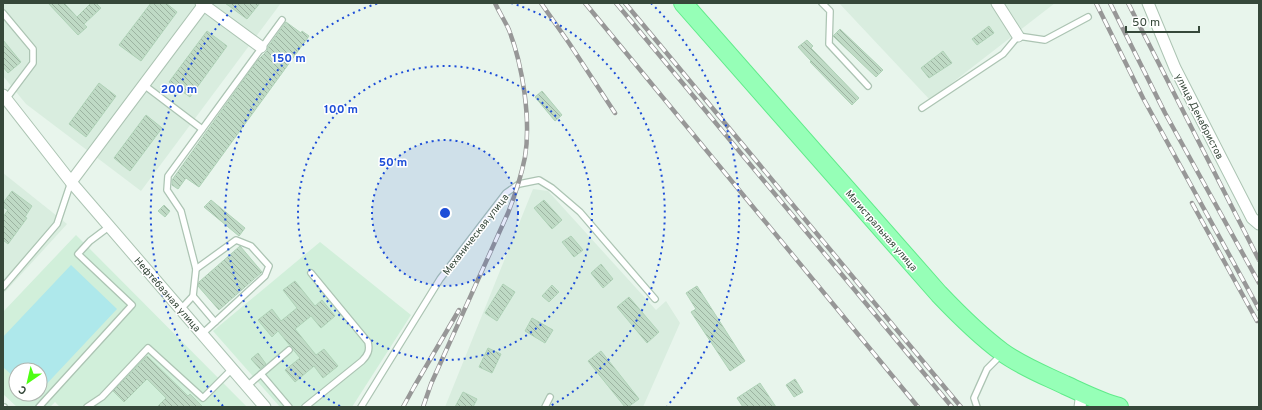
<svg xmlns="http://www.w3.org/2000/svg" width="1262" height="410" viewBox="0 0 1262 410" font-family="Overpass,sans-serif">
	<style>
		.residential { fill: #d9eddf }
		.education { fill: #d1efda; fill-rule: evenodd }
		.pitch { fill: #aee8eb }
		.building { fill: url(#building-back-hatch); stroke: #afd2b7 }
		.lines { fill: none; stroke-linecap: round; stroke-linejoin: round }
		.service-casing { stroke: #acc4b3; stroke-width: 8 }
		.minor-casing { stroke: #acc4b3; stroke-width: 13 }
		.primary-casing { stroke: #60eb8a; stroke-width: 20 }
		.service { stroke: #fff; stroke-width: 5.5 }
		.minor { stroke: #fff; stroke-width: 11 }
		.primary { stroke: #96ffb7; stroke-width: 18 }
		.rail-casing { stroke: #979797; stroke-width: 4.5 }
		.rail { stroke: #fff; stroke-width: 3; stroke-dasharray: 9; stroke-linecap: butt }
		.ring { fill: none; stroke: #1d4ed8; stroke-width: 2; stroke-dasharray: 2 4 }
		.labels { text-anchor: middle; stroke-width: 3; stroke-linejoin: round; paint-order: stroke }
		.street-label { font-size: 10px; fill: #36483a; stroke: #fff }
		.centre { fill: #1d4ed8; stroke: #fff; stroke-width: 2 }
		.ring-label { font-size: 12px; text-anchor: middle; font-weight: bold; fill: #1d4ed8; stroke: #fff; stroke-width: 3; stroke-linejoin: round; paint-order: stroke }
	</style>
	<defs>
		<pattern id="building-back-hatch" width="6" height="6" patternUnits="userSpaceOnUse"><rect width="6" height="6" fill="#bfdac5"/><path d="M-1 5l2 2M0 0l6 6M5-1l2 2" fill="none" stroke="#9cb3a1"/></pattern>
	</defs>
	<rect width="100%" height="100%" fill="#e8f5ec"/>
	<g class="residential">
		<polygon points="3,3 281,3 141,191 26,104 3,76"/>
		<polygon points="839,3 1055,3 930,100"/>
		<polygon points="3,173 67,224 3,294"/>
		<polygon points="533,189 548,191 656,310 666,301 680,323 643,407 445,407"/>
	</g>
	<g class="education">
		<path d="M 76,235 L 247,407 L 60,407 L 55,402 L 50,407 L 17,407 L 3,394 L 3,312 ZM 16,370 L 40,370 L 40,394 L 16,394 Z"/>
		<polygon points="320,242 411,315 352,407 280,407 213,331"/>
	</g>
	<polygon class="pitch" points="71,265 117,309 40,391 40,370 16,370 16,379 3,367 3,337"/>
	<g class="building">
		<polygon points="48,3 64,3 77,17 91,3 96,3 101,8 84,24 87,27 78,35"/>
		<polygon points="151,3 166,3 177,12 141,61 119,45"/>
		<polygon points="225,3 260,3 247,19"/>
		<polygon points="286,22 301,33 302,31 309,36 199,187 186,178 178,189 172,185 172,180 257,61 267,51 268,47"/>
		<polygon points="989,26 994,33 977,45 972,39"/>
		<polygon points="840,29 883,70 876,77 833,36"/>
		<polygon points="207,31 227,46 190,97 169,82"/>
		<polygon points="3,40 21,62 8,73 3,67"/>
		<polygon points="807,40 813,46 811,48 859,98 852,105 810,62 811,61 798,47"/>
		<polygon points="943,51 952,63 929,78 921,68"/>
		<polygon points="99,83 116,96 86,137 69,124"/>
		<polygon points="542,91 562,115 555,121 535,97"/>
		<polygon points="146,115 162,128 130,171 114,158"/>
		<polygon points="12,191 32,206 25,217 27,218 8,244 3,240 3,217 8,210 3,207 3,203"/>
		<polygon points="211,200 245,228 239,236 204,207"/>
		<polygon points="544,200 562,220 552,229 534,208"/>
		<polygon points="164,205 170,211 165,217 158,211"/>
		<polygon points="571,236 583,250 574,257 562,242"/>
		<polygon points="240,246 262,272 219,310 198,286 199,282"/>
		<polygon points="601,264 613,279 603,288 591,273"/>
		<polygon points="295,281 315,306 322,300 335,316 321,328 311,316 295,329 316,355 324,349 338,366 323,378 314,366 295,382 285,370 300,358 278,331 272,337 258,320 272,309 281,321 297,308 283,290"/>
		<polygon points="503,284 515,292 497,321 485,313"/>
		<polygon points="552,285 559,292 549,302 542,296"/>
		<polygon points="697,286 745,361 730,371 691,312 696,309 686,293"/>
		<polygon points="629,297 659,332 647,343 617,307"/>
		<polygon points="532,318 553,330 545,343 525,331"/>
		<polygon points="488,348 501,354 492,373 479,367"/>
		<polygon points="601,351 639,399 628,407 625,407 588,361"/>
		<polygon points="258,353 266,364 260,369 251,359"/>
		<polygon points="147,356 188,396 190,394 203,407 157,407 166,398 147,379 124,402 113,391"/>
		<polygon points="795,379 803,392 794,397 786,385"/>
		<polygon points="760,383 776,407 743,407 737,398"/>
		<polygon points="463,392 477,399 473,407 455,407"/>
	</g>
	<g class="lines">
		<g class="service-casing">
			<g id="service">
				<polyline points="822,3 830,11 829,44 868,86"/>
				<polyline points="3,13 33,49 33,63 6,99"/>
				<polyline points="144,85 202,129"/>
				<polyline points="922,108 1003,54 1018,36 1045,40 1088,17"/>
				<polyline points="196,269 236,240 251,246 269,266 265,276 202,334"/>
				<polyline points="3,287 57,224 71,182"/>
				<polyline points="193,296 215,322"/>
				<polyline points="181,309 193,296 196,269 181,211 167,190 168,176 282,20"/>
				<polyline points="261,374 289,407"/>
				<polyline points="247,386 289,350"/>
				<polyline points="3,407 4,407"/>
				<polyline points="39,407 132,305 78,254 90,241 110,226"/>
				<polyline points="87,407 102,397 148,348 203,398 232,369"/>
				<path d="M 305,407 L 362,361 C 368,355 370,350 368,342 L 311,273"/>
				<polyline points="361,407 440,279 506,193 519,184 539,180 552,188 580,212 655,299"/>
				<polyline points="545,407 550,397"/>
				<polyline points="977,407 974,398 987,369 1002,354"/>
			</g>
		</g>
		<g class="minor-casing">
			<g id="minor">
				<polyline points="201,3 261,47"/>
				<polyline points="997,3 1018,36"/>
				<polyline points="1148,3 1175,68 1252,218 1259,224"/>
				<polyline points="3,95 71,182 265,407"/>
				<polyline points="71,182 205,3"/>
				<polyline points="1080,407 1082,393"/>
			</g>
		</g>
		<g class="primary-casing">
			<path id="primary" d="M 683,3 L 939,294 C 959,315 979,335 1002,352 C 1021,366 1044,375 1065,385 C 1083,393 1100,402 1119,407"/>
		</g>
		<use href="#service" class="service"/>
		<use href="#minor" class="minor"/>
		<use href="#primary" class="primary"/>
		<g class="rail-casing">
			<g id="rail">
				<polyline points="541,3 569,43 615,113"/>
				<polyline points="585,3 918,407"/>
				<polyline points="616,3 952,407"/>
				<polyline points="625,3 961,407"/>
				<polyline points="1096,3 1143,98 1259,309"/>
				<polyline points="1110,3 1165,113 1259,283"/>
				<polyline points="1128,3 1259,260"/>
				<polyline points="1192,203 1257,321"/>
				<polyline points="403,407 414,387 459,310"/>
				<path d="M 423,407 L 431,384 L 508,213 C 515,195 521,177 525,157 C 531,120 523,66 509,30 C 505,21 499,12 495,3"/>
			</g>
		</g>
		<use href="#rail" class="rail"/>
	</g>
	<circle cx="445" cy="213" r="73" fill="#1d4ed8" fill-opacity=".12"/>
	<g class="ring">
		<circle cx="445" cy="213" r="73"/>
		<circle cx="445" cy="213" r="147"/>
		<path d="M340 406A220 220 0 0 1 379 3M511 3A220 220 0 0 1 550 406"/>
		<path d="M223 406A294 294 0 0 1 239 3M651 3A294 294 0 0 1 667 406"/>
	</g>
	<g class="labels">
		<g class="street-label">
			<text transform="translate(1200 116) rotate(63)" y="4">улица Декабристов</text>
			<text transform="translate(882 230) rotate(49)" y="4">Магистральная улица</text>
			<text transform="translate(475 234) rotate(-52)" y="4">Механическая улица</text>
			<text transform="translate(168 294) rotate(49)" y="4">Нефтебазная улица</text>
		</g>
	</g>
	<circle cx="445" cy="213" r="6" class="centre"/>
	<g class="ring-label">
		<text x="289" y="62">150 m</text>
		<text x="179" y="93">200 m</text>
		<text x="341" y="113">100 m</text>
		<text x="393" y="166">50 m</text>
	</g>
	<rect width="1262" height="410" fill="none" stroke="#36483a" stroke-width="8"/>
	<g transform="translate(28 382) rotate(214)"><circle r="19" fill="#ffffff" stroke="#afb6b0"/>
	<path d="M0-3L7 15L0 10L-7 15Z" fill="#4eff14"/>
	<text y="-6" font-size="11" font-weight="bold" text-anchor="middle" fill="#36483a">С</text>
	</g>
	<path d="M1126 26v6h73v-6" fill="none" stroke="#36483a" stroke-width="2"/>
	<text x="1132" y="26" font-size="12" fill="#36483a" stroke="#ffffff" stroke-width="3" paint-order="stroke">50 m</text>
</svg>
